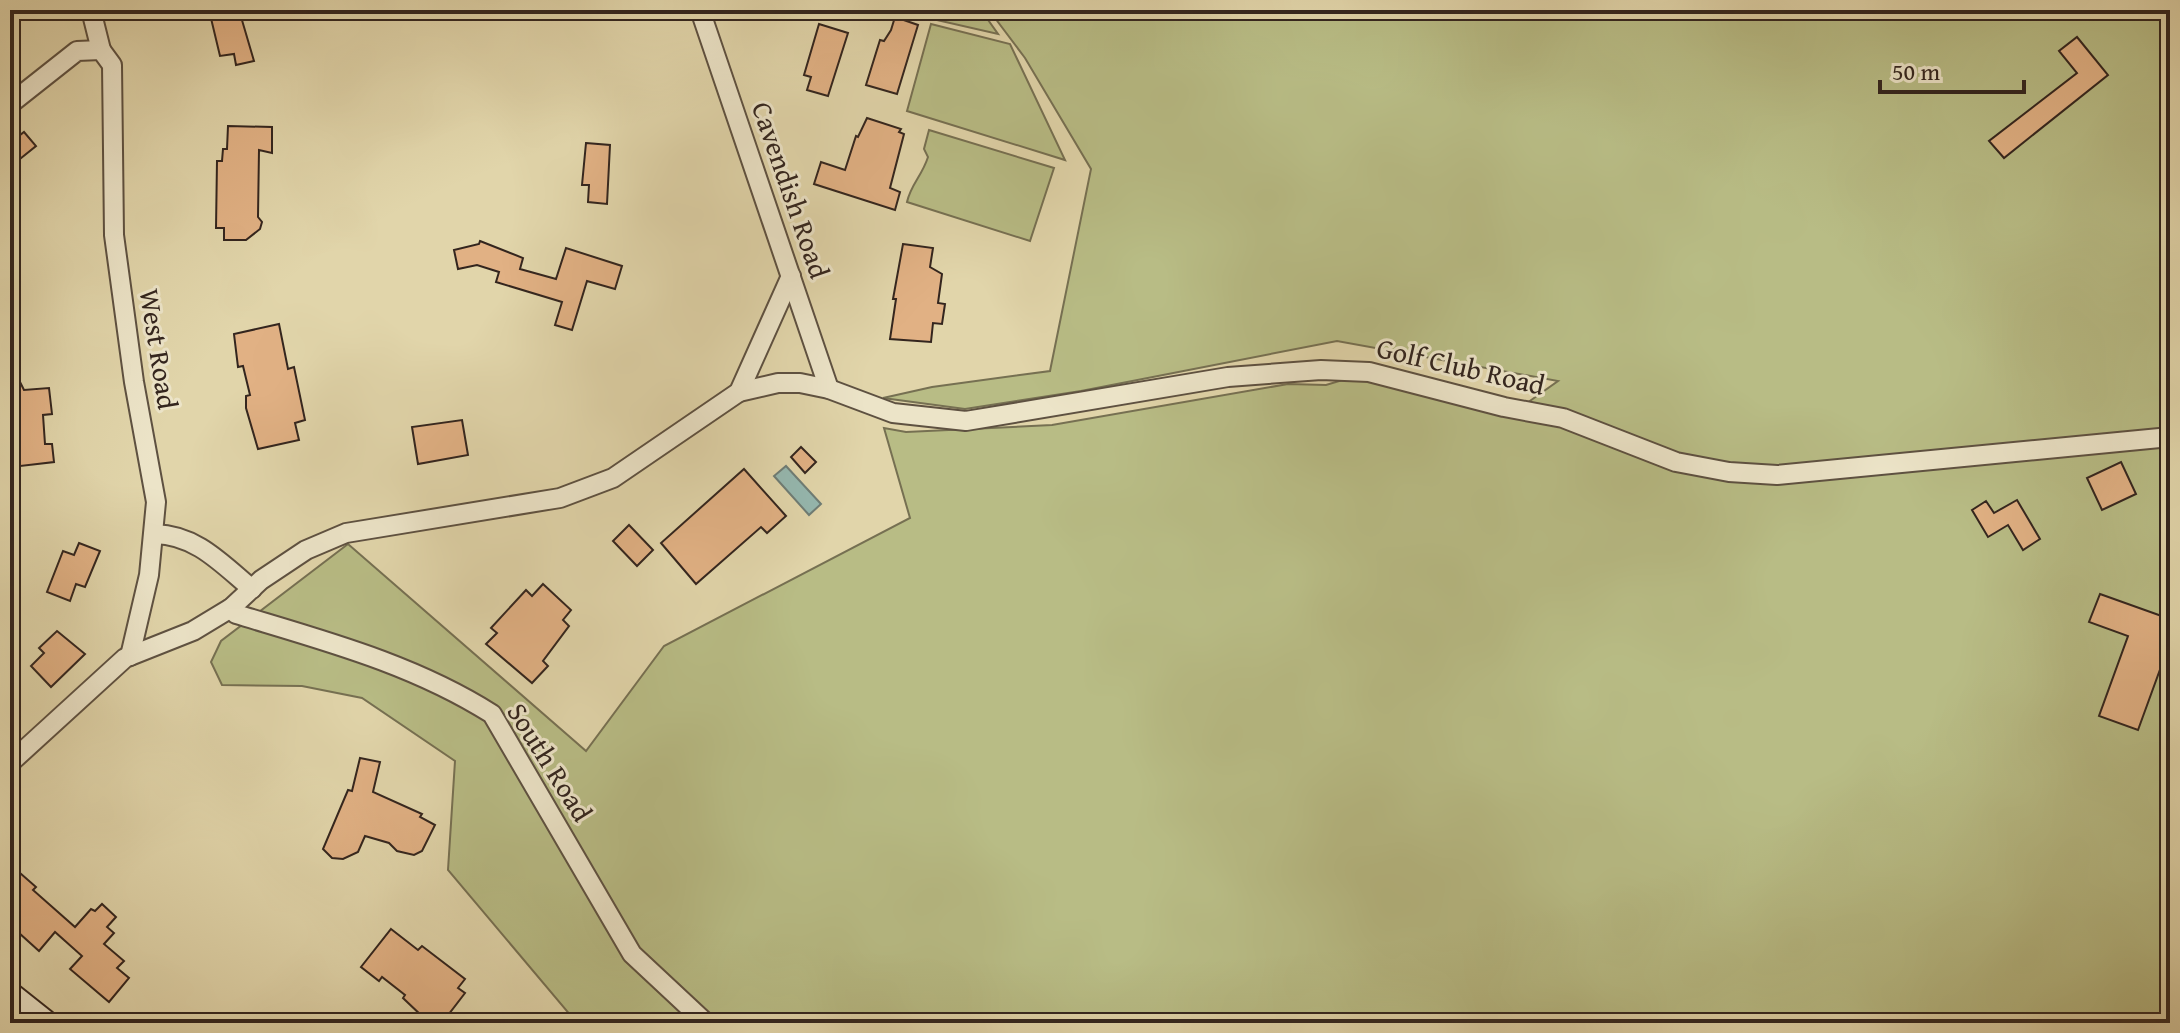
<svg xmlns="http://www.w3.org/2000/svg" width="2180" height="1033" viewBox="0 0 2180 1033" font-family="'Gentium Book Plus',serif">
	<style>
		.green { fill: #b8bc85; stroke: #767052; stroke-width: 2 }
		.water { fill: #95b8b0; stroke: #6e7d76; stroke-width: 2 }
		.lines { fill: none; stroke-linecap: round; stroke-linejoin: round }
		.stream { stroke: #6e7d76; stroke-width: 6 }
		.building { fill: #e1b184; stroke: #33251e; stroke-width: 2 }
		.minor-casing { stroke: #5e5141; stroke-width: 22 }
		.secondary-casing { stroke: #33251e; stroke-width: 30 }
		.minor { stroke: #ece4c8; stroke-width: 18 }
		.secondary { stroke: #ece4c8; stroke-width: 26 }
		.labels { text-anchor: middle; stroke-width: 6; stroke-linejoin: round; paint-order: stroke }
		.street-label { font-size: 28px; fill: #33251e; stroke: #ece4c8 }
	</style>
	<rect width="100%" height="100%" fill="#e1d5aa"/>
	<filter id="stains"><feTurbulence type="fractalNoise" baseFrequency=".0025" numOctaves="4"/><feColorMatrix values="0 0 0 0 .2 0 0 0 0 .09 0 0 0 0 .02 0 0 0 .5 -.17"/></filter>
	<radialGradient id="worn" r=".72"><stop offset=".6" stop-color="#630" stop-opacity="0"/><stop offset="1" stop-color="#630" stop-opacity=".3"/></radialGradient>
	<g class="green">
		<polygon points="893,10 981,10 998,34"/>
		<polygon points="989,10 2170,10 2170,1023 577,1023 448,870 455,761 362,698 302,686 222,685 211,662 221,641 348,544 586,751 664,646 910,518 884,428 906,432 1052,425 1288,384 1326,385 1369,372 1527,403 1558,381 1337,341 1081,391 965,409 883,398 932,387 1050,371 1091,169 1025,58"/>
		<polygon points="931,24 1010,44 1065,160 907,111"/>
		<path d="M 929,130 L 1054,168 L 1030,241 L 907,202 C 911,184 922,176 928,157 L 924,149 Z"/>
	</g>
	<polygon class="water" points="786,466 821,504 809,515 774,476"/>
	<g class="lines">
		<polyline class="stream" points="1025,16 1028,10"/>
	</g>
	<g class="building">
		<polygon points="209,10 239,10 254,61 236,65 234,54 220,56"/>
		<polygon points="895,17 918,25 897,94 866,85 880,40 884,41 891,30"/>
		<polygon points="819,24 848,33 828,96 807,90 811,77 804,75"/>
		<polygon points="2077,37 2108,75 2004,158 1989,141 2077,73 2059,51"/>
		<polygon points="867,118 901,129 899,132 904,134 890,188 900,192 895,210 814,184 821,162 845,170 856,136 858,137"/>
		<polygon points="228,126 272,127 272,153 259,150 258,217 262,222 260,229 246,240 224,240 224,228 216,228 217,161 222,161 223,149 227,149"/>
		<polygon points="24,132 36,146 10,167 10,143"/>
		<polygon points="586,143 610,145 607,204 588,202 589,185 582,185"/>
		<polygon points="480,241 523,258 520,269 556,279 566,248 622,266 615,289 587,281 572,330 555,325 562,302 496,282 499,272 477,265 458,269 454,250 479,244"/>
		<polygon points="903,244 933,248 930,267 942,274 938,303 945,304 942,324 933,323 931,342 890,339 896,299 893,299"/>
		<polygon points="279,324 288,369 294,367 305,420 295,423 299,440 258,449 246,408 246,396 250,395 243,366 238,367 234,334"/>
		<polygon points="10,362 24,390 49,388 52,414 43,415 45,444 52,444 54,462 12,467"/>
		<polygon points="462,420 468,455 418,464 412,427"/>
		<polygon points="801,447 816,462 805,473 791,457"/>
		<polygon points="2121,462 2136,494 2102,510 2087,478"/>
		<polygon points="744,469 786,516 767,533 761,527 696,584 661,543"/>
		<polygon points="2017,500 2040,539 2023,550 2008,525 1988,537 1972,510 1986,501 1994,513"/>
		<polygon points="629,525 653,550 637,566 613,541"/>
		<polygon points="79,543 100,551 85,587 76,584 70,601 47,592 63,551 74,555"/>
		<polygon points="543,584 571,610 563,620 569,626 543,661 548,666 532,683 486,644 497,633 491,628 526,590 532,596"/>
		<polygon points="2100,594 2170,619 2170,642 2138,730 2099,716 2128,636 2089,622"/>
		<polygon points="57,631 85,654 51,687 31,666 44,653 39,648"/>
		<polygon points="360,758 380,762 373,792 422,814 420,817 435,825 422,851 414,855 397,851 389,843 365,836 358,852 343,859 332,858 323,849 348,790 352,791"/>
		<polygon points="20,873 36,887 33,890 75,927 91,909 95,911 102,904 116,917 107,927 114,933 104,944 124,961 117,968 129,978 109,1002 70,969 82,956 55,932 39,951 19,933 10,943 10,883"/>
		<polygon points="391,929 418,950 422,946 465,979 458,988 465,993 442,1023 423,1017 403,998 405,995 382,977 379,981 361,967"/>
	</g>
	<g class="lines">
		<g class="minor-casing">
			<g id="minor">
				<polyline points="91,10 101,50"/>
				<polyline points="700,10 829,389"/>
				<polyline points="10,104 77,51 101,50 112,65 114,235 134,382 156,502 149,575 130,656"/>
				<polyline points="739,392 778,383 800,383 829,389 893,413 966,421 1228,377 1321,370 1369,372 1504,407 1563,418 1676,462 1729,472 1777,475 2170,437"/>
				<path d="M 155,534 C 196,535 221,563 252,589"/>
				<path d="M 231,608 L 236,614 C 325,641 413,664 492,714 L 632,954 L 706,1023"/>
				<polyline points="10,763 125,658 193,631 231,608 261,580 306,550 346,533 560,498 613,478 739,392 791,276"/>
			</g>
		</g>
		<g class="secondary-casing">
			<polyline id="secondary" points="10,996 44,1023"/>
		</g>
		<use href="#minor" class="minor"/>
		<use href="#secondary" class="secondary"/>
	</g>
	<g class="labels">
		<g class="street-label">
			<text transform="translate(791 190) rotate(71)" y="10">Cavendish Road</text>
			<text transform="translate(159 349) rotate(81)" y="10">West Road</text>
			<text transform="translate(1461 366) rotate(13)" y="10">Golf Club Road</text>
			<text transform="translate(550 762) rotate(58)" y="10">South Road</text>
		</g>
	</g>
	<rect width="2180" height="1033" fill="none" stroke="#e1d5aa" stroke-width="40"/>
	<rect x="12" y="12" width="2156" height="1009" fill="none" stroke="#33251e" stroke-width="4"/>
	<rect x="20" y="20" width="2140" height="993" fill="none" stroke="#33251e" stroke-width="2"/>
	<path d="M1880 80v12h144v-12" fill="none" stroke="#33251e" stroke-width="4"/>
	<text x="1892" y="80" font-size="24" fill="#33251e" stroke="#ece4c8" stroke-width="6" paint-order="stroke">50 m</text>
	<rect width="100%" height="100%" filter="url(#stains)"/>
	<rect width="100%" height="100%" fill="url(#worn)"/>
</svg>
